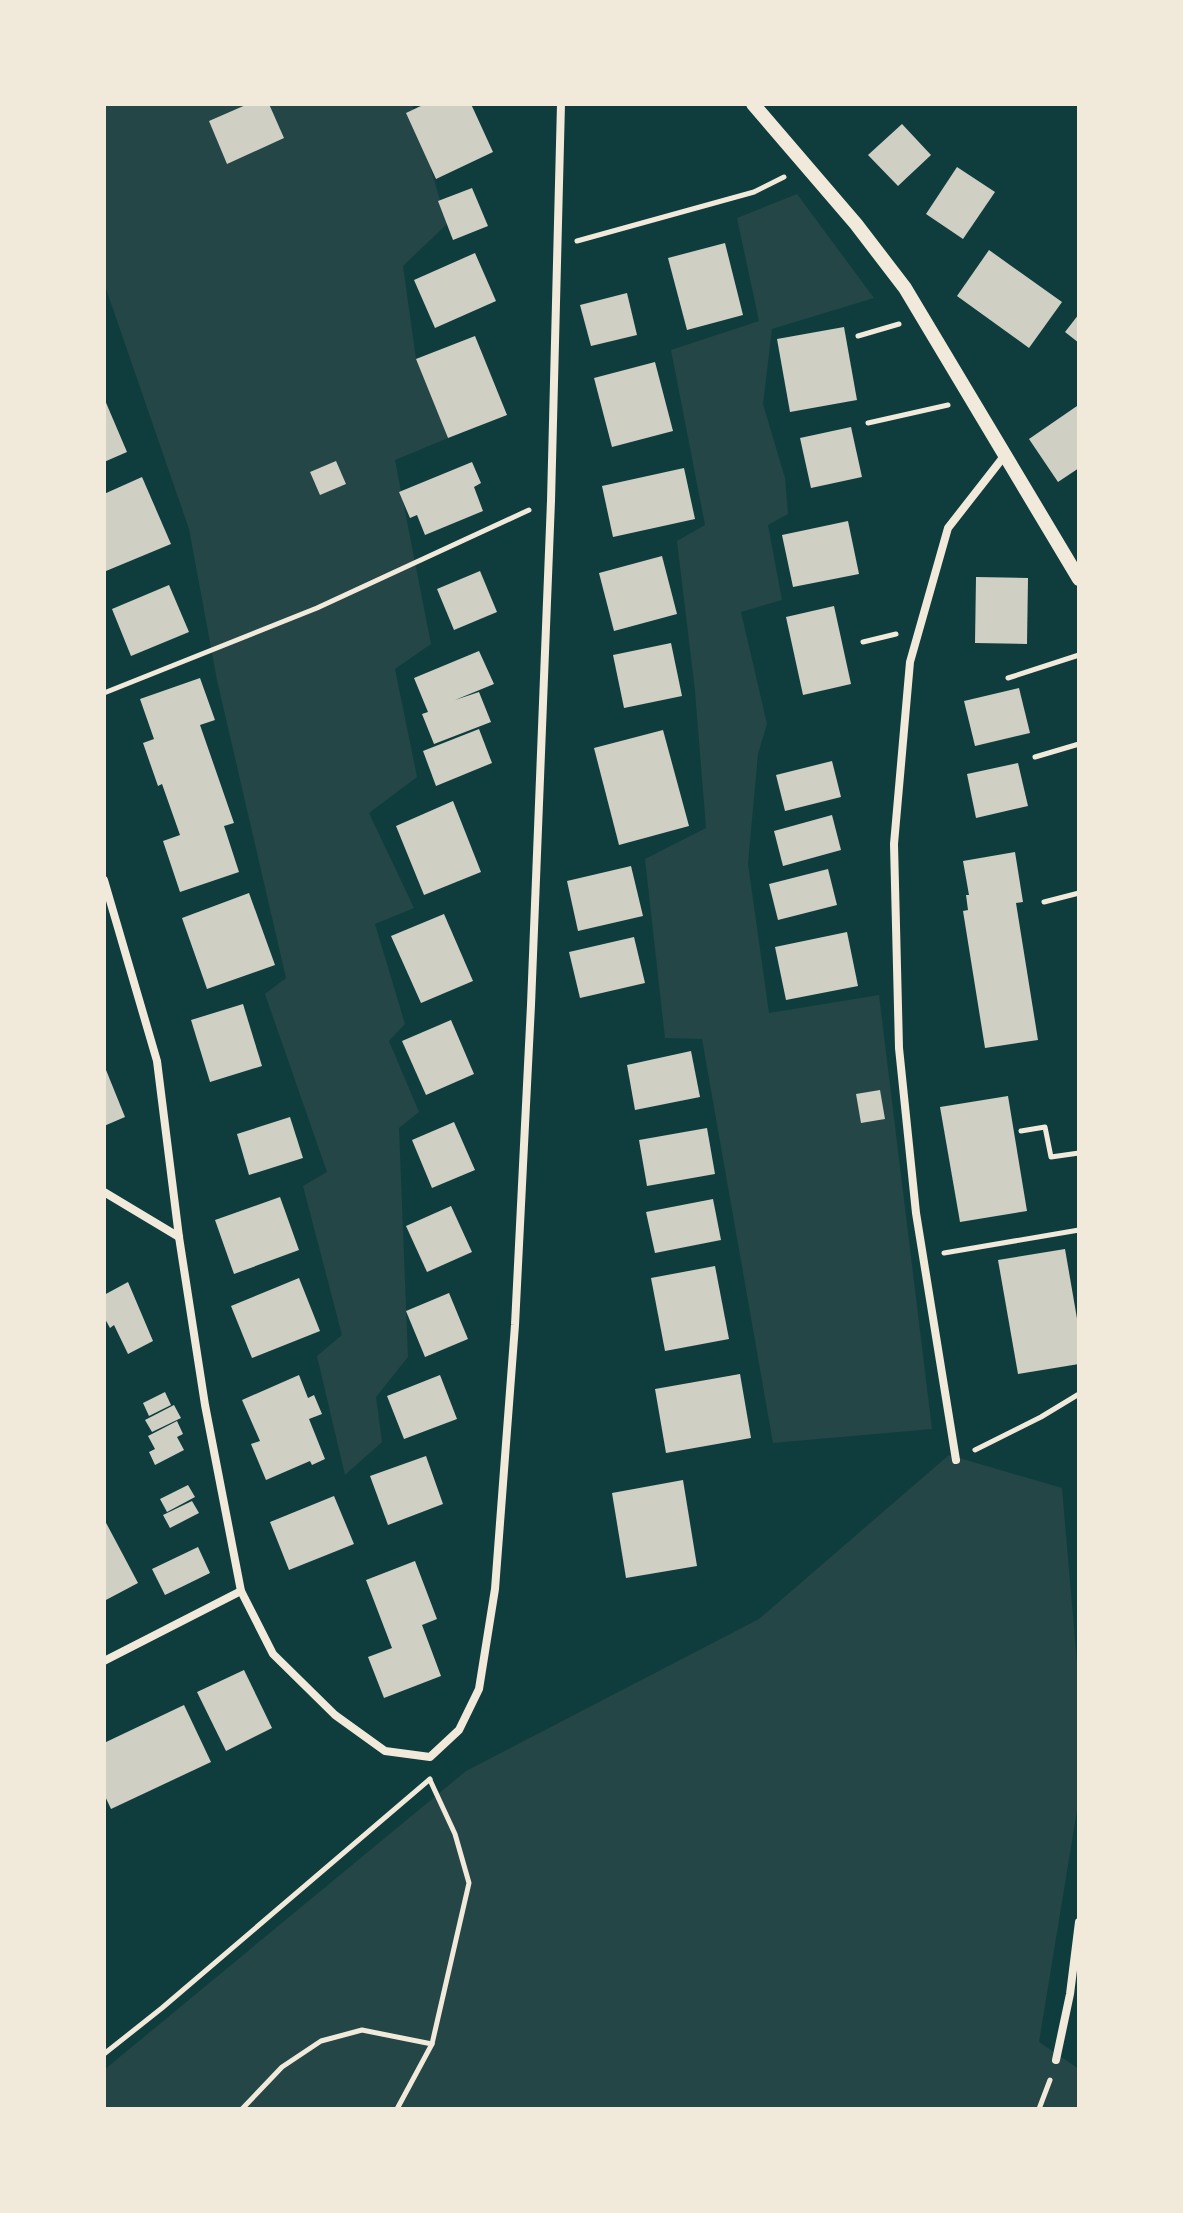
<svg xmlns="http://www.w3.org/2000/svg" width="1183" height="2213" viewBox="0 0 1183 2213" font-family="'DejaVu Sans',sans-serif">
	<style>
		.green { fill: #244646 }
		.building { fill: #cfcfc3 }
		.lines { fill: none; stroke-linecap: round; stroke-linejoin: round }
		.path { stroke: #f1e9da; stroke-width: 5 }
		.minor { stroke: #f1e9da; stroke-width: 8 }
		.tertiary { stroke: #f1e9da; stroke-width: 14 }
	</style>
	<rect width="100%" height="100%" fill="#0f3d3e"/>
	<g class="green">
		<polygon points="104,104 412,104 447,224 403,266 416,359 448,438 395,460 431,644 395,669 417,777 369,813 414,908 375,924 405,1024 389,1041 419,1112 399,1128 408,1357 376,1397 382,1442 345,1475 317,1356 342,1335 303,1186 327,1172 265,994 286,978 217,680 189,529 104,283"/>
		<polygon points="797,194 874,298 772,329 763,404 785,478 788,514 768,525 782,600 741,612 767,724 758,754 748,864 769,1013 879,995 932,1429 773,1443 702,1039 665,1038 645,859 706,828 695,691 677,541 705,525 671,350 759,321 737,218"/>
		<polygon points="949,1455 1062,1488 1079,1686 1079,1798 1039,2042 1079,2069 1079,2109 104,2109 104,2070 466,1771 759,1619"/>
	</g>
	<g class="building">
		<polygon points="248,104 269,104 284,138 227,164 209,121"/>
		<polygon points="425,104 471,104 493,152 436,179 406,113"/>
		<polygon points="902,124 931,155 898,186 868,155"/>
		<polygon points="957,167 995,192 963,239 926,214"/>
		<polygon points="472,188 488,226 453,240 438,201"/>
		<polygon points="725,243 743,315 687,330 668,258"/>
		<polygon points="989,250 1062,302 1029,348 957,296"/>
		<polygon points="475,253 496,301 435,328 414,280"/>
		<polygon points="627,293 637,335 591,346 580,305"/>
		<polygon points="1079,314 1079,343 1065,332"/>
		<polygon points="844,327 857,400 790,412 777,339"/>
		<polygon points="475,336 507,415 448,438 416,359"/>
		<polygon points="655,362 673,431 612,447 594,378"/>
		<polygon points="104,398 127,452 104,462"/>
		<polygon points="1077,406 1079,468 1058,482 1029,439"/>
		<polygon points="851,427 862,477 811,488 800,438"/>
		<polygon points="336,461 346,484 320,495 310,472"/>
		<polygon points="472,462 481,483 474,487 483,511 425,535 417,515 410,518 399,492"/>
		<polygon points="684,468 695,519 613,537 602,486"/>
		<polygon points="142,477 171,544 106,571 104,566 104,494"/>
		<polygon points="848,521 859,574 793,587 782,535"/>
		<polygon points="662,556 677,614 614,631 599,573"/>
		<polygon points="480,571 497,612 454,630 437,589"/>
		<polygon points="976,577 1028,578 1027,644 975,643"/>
		<polygon points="169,585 189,632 131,656 112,609"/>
		<polygon points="834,606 851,684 803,695 786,617"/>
		<polygon points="671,643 682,696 624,708 613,655"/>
		<polygon points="479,651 494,684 455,700 479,692 491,722 434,744 422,714 428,712 414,678"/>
		<polygon points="200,678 215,720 200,725 234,823 224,826 239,872 180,892 163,841 180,835 162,784 158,786 143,743 154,739 140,699"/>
		<polygon points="1019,688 1030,733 975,746 964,701"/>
		<polygon points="479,729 492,763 436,786 423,751"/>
		<polygon points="663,730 689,826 619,845 594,748"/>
		<polygon points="832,761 841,797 785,811 776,775"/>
		<polygon points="1018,763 1028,806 976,818 967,774"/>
		<polygon points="453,801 481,872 424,895 396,826"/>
		<polygon points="832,815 841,850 783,866 774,831"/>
		<polygon points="1015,852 1023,902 1016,903 1038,1040 985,1048 963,911 968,910 966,895 969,895 963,861"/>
		<polygon points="631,866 643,916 578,931 567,881"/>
		<polygon points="828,869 837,905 778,920 769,884"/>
		<polygon points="249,893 275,965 207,989 182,918"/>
		<polygon points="444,914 473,981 421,1003 391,936"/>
		<polygon points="847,932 858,986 786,1000 775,947"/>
		<polygon points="634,937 645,983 580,998 569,952"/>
		<polygon points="243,1004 262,1066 210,1082 191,1020"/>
		<polygon points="451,1020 474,1074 426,1095 402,1041"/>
		<polygon points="691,1051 700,1097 635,1110 627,1065"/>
		<polygon points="104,1065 125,1117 104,1126"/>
		<polygon points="880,1090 885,1119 861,1123 856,1094"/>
		<polygon points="1008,1096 1027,1211 960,1222 940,1107"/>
		<polygon points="290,1117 303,1158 249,1175 237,1134"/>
		<polygon points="454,1122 475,1170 432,1188 412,1140"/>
		<polygon points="707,1128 715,1174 647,1186 639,1140"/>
		<polygon points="280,1197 299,1250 234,1274 215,1220"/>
		<polygon points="713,1199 721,1240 655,1253 646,1212"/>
		<polygon points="451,1206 472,1252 427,1272 406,1226"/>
		<polygon points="1065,1249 1079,1330 1079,1364 1018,1374 998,1260"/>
		<polygon points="715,1266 729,1339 665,1351 651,1278"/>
		<polygon points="299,1278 320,1331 252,1358 231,1306"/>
		<polygon points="128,1282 153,1341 128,1354 114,1325 110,1328 104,1317 104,1295"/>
		<polygon points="449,1293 468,1339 425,1357 406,1311"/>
		<polygon points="740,1374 751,1438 666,1453 655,1389"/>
		<polygon points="299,1375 308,1398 314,1395 322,1414 309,1419 325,1459 312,1465 310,1461 266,1480 251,1444 260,1441 242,1400"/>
		<polygon points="440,1375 457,1419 404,1439 387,1396"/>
		<polygon points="165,1392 171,1405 149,1416 143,1403"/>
		<polygon points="174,1405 181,1418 152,1432 145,1420"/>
		<polygon points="177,1421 183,1434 177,1437 184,1450 155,1465 149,1452 155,1449 148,1436"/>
		<polygon points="426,1456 443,1504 388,1525 370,1476"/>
		<polygon points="683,1480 697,1566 626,1578 612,1493"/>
		<polygon points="188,1485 195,1497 167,1512 160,1499"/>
		<polygon points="334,1496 354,1544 289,1570 270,1522"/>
		<polygon points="192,1501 199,1513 170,1528 163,1515"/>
		<polygon points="104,1519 138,1583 104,1601"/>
		<polygon points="198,1547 210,1573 165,1595 152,1569"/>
		<polygon points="415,1561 437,1619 422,1625 441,1676 384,1698 368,1657 392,1648 366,1580"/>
		<polygon points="244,1670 272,1728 226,1751 197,1692"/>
		<polygon points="184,1705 211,1762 111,1809 104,1794 104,1743"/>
	</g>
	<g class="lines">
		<g class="path">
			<polyline points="577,241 754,192 784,177"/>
			<polyline points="858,336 899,324"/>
			<polyline points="868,423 948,405"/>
			<polyline points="863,642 896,634"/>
			<polyline points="1008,678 1079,655"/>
			<polyline points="104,693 317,608 529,510"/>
			<polyline points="1035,757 1079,744"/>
			<polyline points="1044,902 1079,893"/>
			<polyline points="1021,1131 1045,1127 1051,1157 1079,1153"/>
			<polyline points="944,1253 1079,1230"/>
			<polyline points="975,1450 1041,1417 1079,1394"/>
			<polyline points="104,2054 162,2008 430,1779"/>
			<polyline points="242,2109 282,2067 321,2041 362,2030 432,2044"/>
			<polyline points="397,2109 432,2044 469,1883 455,1834 430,1780"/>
			<polyline points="1039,2109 1050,2080"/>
		</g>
		<g class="minor">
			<polyline points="104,880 157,1061 179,1237 205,1405 241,1591 273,1654 335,1715 385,1751 430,1757 459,1730 479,1689 495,1589 515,1325 531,1005 551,501 561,104"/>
			<polyline points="104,1192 179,1237"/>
			<polyline points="956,1460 916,1213 899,1048 894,844 910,662 948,528 1005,455"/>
			<polyline points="104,1661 241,1591"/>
			<polyline points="1056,2060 1070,1994 1079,1922"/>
		</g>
		<polyline class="tertiary" points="753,104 856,224 905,288 1079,579"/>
	</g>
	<rect width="1183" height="2213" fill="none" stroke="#f1e9da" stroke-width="212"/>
</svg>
